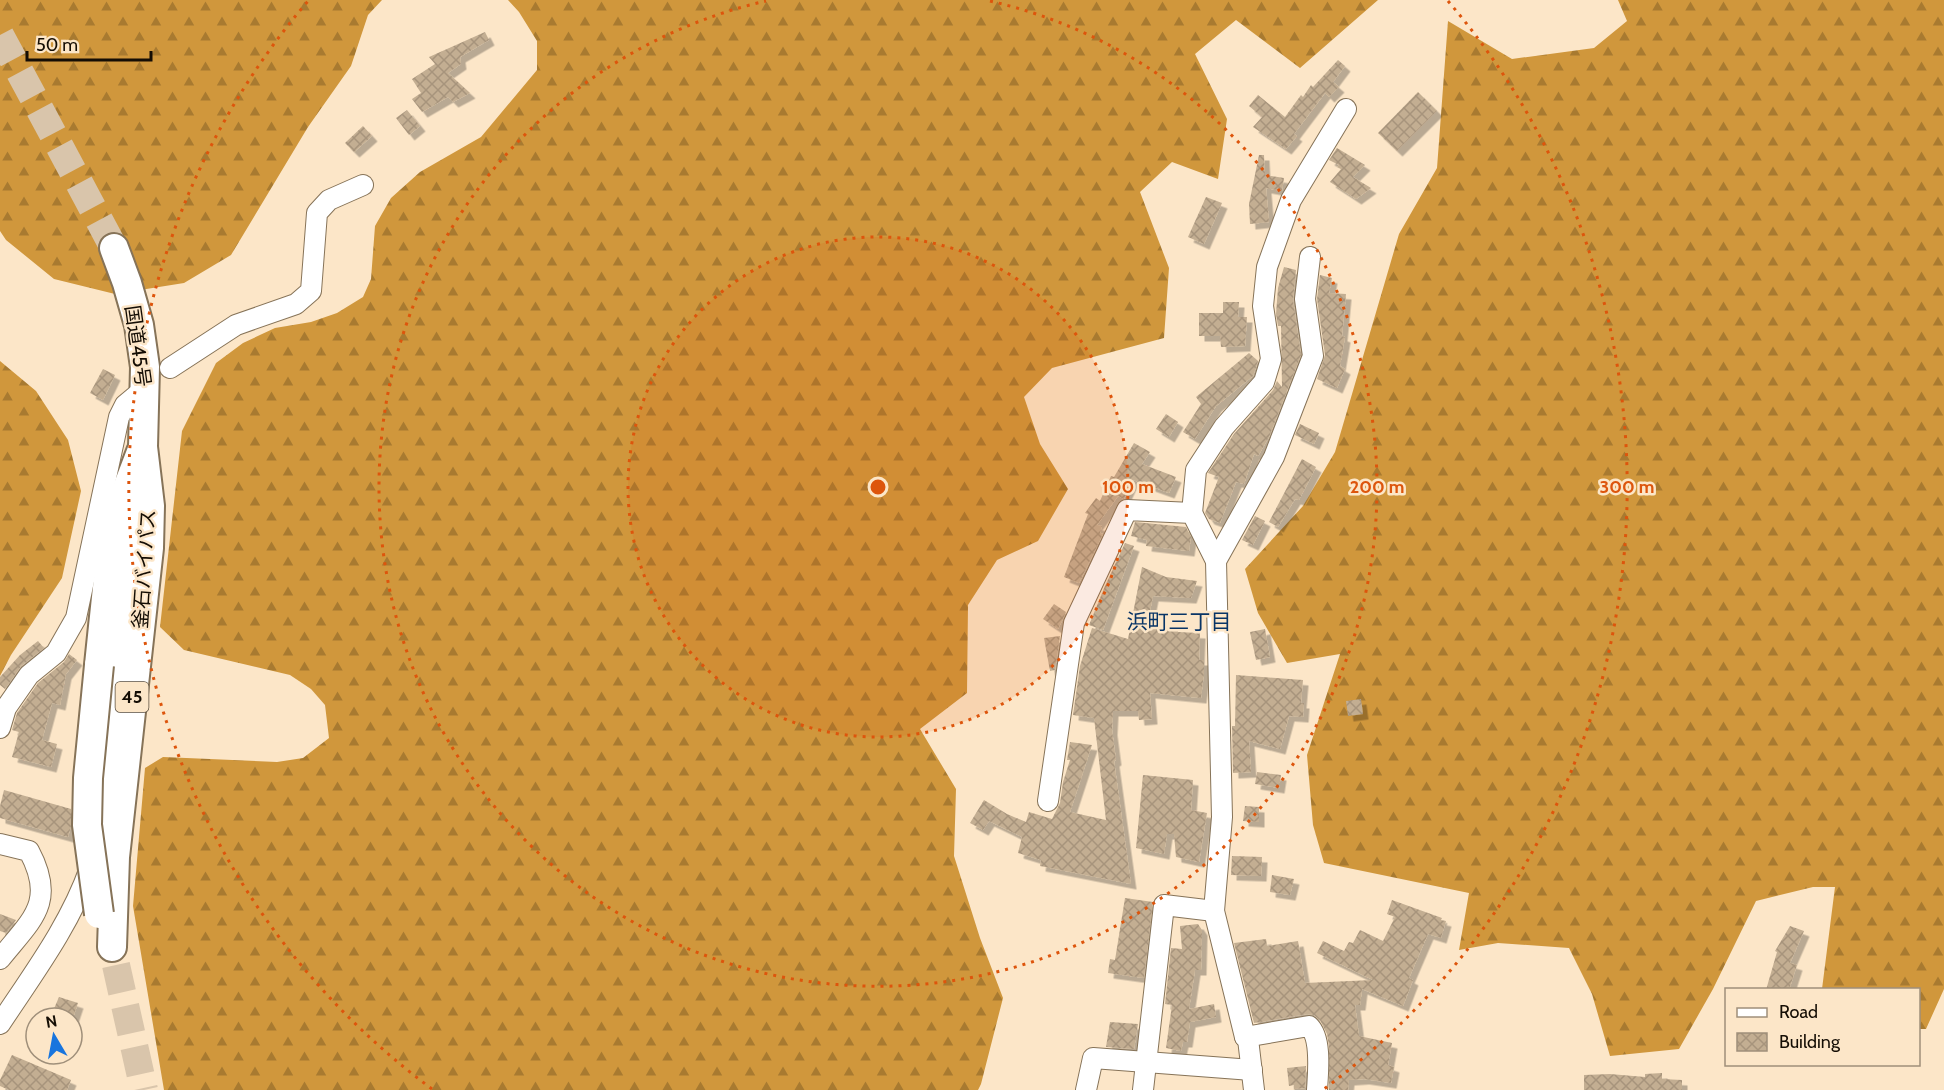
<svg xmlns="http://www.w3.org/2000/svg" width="1944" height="1090" viewBox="0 0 1944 1090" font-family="Cabin,'Noto Sans JP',sans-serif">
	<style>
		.forest { fill: url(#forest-firs) }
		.building { fill: url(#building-cross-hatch); filter: url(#shadow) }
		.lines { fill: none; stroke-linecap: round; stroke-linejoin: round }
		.highway-tunnel { stroke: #d9c5ab; stroke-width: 28; stroke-dasharray: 28 14; stroke-linecap: butt }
		.minor-casing { stroke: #867358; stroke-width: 22 }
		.highway-casing { stroke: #867358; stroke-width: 32 }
		.minor { stroke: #fff; stroke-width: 20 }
		.highway { stroke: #fff; stroke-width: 28 }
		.highway-bridge-casing { stroke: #867358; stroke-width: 32; stroke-linecap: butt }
		.highway-bridge { stroke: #fff; stroke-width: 28 }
		.ring { fill: none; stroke: #dd550c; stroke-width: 3; stroke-dasharray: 3 6 }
		.labels { text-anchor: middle; stroke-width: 5; stroke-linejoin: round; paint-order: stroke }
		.shield { fill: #fce6c8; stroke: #5a4e3f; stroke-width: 1.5 }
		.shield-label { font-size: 18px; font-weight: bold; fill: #140d04 }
		.street-label { font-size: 20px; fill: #140d04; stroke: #fce6c8 }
		.neighbourhood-label { font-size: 21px; fill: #083466; stroke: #fce6c8 }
		.centre { fill: #dd550c; stroke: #fce6c8; stroke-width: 3 }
		.ring-label { font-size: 18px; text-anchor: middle; font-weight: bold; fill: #dd550c; stroke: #fce6c8; stroke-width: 5; stroke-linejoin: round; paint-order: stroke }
	</style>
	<defs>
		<pattern id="forest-firs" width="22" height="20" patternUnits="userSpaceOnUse" patternTransform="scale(1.5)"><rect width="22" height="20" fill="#d0973c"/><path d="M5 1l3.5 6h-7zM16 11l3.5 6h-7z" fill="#a87a30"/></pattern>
		<pattern id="building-cross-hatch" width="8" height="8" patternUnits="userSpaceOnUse" patternTransform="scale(1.5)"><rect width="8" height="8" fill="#c3ae92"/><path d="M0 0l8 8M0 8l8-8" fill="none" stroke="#a7947c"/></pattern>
		<filter id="shadow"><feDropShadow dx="5.5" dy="5.5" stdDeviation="0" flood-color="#0004"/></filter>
	</defs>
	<rect width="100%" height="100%" fill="#fce6c8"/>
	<g class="forest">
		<polygon points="0,0 382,0 368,15 351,66 308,127 231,255 184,283 115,294 54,279 6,240 0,231"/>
		<polygon points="508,0 1378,0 1300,68 1236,20 1195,54 1227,119 1218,179 1172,162 1140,192 1169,268 1164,338 1052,368 1024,397 1040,444 1068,489 1038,541 997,560 968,605 967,693 920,729 956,789 954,856 980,938 1003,998 981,1084 978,1090 164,1090 133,906 145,768 163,757 277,762 303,758 329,738 325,705 311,689 290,675 184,650 160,627 182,431 216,363 243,343 275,328 311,322 337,313 363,297 371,279 375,226 391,198 420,172 481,137 537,70 537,41 519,12"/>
		<polygon points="1618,0 1944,0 1944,989 1926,1029 1919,1029 1918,990 1822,989 1835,887 1813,887 1756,901 1713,989 1679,1049 1610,1056 1592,994 1569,948 1498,943 1459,950 1469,893 1324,863 1313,825 1307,755 1340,654 1287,663 1258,613 1245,569 1303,506 1335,452 1399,234 1437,168 1448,21 1512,59 1594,48 1627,21"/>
		<polygon points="0,361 36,391 68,440 81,491 62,578 11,655 0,676"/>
	</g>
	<g class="building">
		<polygon points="485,32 489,40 460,57 461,64 448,73 470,93 453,102 448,97 422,112 412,99 421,93 412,79 435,64 429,57"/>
		<polygon points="1338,60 1345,66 1333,82 1339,87 1329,97 1325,93 1294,134 1297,136 1286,149 1253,127 1262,117 1249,106 1258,95 1285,117 1301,95 1303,97 1311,85 1313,87"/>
		<polygon points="1418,92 1437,111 1397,151 1378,133"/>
		<polygon points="407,110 420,126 409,135 396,118"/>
		<polygon points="363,126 372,136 354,152 345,143"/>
		<polygon points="1337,148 1365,165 1353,177 1371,188 1356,199 1330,182 1341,169 1337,167 1339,165 1329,160"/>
		<polygon points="1259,155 1264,155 1265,175 1284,178 1282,191 1266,188 1269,222 1250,224 1249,204"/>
		<polygon points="1206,197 1222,203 1204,244 1188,237"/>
		<polygon points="1284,267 1296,270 1293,300 1301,355 1269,437 1258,456 1254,454 1244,484 1236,482 1220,523 1209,519 1205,513 1219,477 1208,473 1234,434 1273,390 1277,381 1282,387 1281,326 1278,326 1276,314 1278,288"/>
		<polygon points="1320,275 1332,278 1329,293 1346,294 1342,336 1345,337 1340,366 1345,369 1337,388 1317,379 1325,355 1317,299"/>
		<polygon points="1223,302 1239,302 1238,317 1247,317 1245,346 1221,347 1220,336 1199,336 1199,313 1223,313"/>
		<polygon points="1249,353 1258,361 1253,376 1216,406 1195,439 1183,432 1201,404 1196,397"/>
		<polygon points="103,369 115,375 103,400 90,393"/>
		<polygon points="1166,414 1178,422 1169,437 1156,429"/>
		<polygon points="1300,424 1319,433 1314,444 1295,435"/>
		<polygon points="1134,443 1150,452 1142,464 1176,477 1169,493 1133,480 1124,499 1118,496 1097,525 1102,526 1100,533 1103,534 1079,583 1064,577 1088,514 1085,513 1096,498 1100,501 1111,476 1114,477"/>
		<polygon points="1302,459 1316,467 1299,500 1295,499 1278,527 1269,522"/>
		<polygon points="1255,516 1265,521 1253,545 1242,540"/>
		<polygon points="1135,522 1186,527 1191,537 1189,551 1146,546 1147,540 1131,536"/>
		<polygon points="1125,543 1134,546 1103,630 1089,625 1105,586"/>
		<polygon points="1142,567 1166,577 1197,581 1191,598 1153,596 1147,626 1178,629 1178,632 1200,633 1199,660 1204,660 1204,673 1201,698 1150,693 1152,719 1139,720 1138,711 1113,711 1112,730 1116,760 1114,761 1131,884 1040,866 1041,860 1018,853 1022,837 989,821 983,830 970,823 984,800 1007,814 1026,822 1029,812 1052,819 1060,803 1063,782 1070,760 1067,760 1070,742 1092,745 1070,812 1106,820 1094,718 1073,715 1080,666 1092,628 1128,639"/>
		<polygon points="1054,604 1066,612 1058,629 1043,619"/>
		<polygon points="1265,629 1270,657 1256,660 1250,632"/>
		<polygon points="1060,636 1055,670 1050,671 1044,638"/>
		<polygon points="38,641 44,648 21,666 5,689 0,685 0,677 20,655"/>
		<polygon points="69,654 77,660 66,674 60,705 52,703 42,740 57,744 51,767 12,757 19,732 12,730 17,713 38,683 64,662"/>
		<polygon points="1236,675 1303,680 1301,703 1304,703 1303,717 1289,716 1280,749 1249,741 1251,772 1233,773 1232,726 1235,726"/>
		<polygon points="1361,699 1363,714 1348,716 1346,701"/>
		<polygon points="1257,772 1281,775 1279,788 1255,784"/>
		<polygon points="1143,775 1193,780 1191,810 1207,813 1199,862 1176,857 1174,834 1167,834 1164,854 1136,848"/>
		<polygon points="4,790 71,809 71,826 68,837 0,818 0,806"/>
		<polygon points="1245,806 1259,807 1259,822 1243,821"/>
		<polygon points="1232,856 1262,857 1261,876 1231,875"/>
		<polygon points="1272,875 1294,879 1290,895 1270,892"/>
		<polygon points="1125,898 1153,902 1144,978 1108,973 1110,959 1115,960"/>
		<polygon points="1392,900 1442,918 1441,920 1446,921 1441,938 1428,934 1409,978 1413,980 1403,1006 1362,989 1360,1005 1355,1005 1359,1036 1392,1043 1388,1065 1394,1067 1391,1083 1364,1079 1349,1080 1348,1090 1329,1090 1329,1046 1327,1034 1320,1020 1314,1015 1307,1014 1254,1023 1234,943 1266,939 1267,946 1298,941 1305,983 1373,980 1317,953 1323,941 1344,951 1349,942 1353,943 1360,930 1383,941 1395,917 1387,914"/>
		<polygon points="0,914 16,920 6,933 0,931"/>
		<polygon points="1198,924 1202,930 1201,970 1195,970 1189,1009 1214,1004 1216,1017 1190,1022 1187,1042 1183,1042 1181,1051 1166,1048 1172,1005 1165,1004 1171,948 1182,949 1180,926"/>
		<polygon points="1790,926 1804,931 1790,963 1797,965 1789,990 1766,990 1777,952 1775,951"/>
		<polygon points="59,997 78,1003 73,1018 53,1011"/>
		<polygon points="1110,1022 1138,1024 1134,1049 1106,1047"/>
		<polygon points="12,1055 71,1080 67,1090 9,1090 0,1086 0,1080"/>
		<polygon points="1306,1066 1305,1088 1294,1089 1294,1085 1289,1086 1287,1068"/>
		<polygon points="1662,1073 1662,1079 1682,1080 1682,1090 1584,1090 1584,1075 1610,1074 1645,1077 1645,1074"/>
	</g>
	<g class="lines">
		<g class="highway-tunnel">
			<polyline points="0,35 114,248"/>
			<polyline points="116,965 144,1090"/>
		</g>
		<g class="minor-casing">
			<g id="minor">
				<polyline points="170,368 236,325 296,304 311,291 317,213 329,200 363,185"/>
				<polyline points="1192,513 1196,470 1224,427 1264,382 1271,359 1263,306 1267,267 1291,200 1346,109"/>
				<polyline points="1216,561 1274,457 1313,356 1305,299 1310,257"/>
				<polyline points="0,728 6,708 29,675 56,653 76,618 119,417 125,405 143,390"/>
				<polyline points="1048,801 1074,623 1127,510 1192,513 1216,561 1222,817 1214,911 1245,1037 1248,1039 1254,1090"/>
				<polyline points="99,825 139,485"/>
				<path d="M 0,844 L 29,851 C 57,903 31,920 0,959"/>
				<path d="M 0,1024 C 33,974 70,925 90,868"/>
				<path d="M 1245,1037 L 1309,1026 C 1322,1038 1318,1073 1317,1090"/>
				<polyline points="1086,1090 1093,1058 1252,1070"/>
				<polyline points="1143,1090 1164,905 1214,911"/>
			</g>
		</g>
		<g class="highway-casing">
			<g id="highway">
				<polyline points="99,665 110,559 121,504 141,452"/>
				<polyline points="112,947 115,857 149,548 150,506 143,447 145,367 139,325 127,283 114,248"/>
			</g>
		</g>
		<use href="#minor" class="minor"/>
		<use href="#highway" class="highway"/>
		<g class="highway-bridge-casing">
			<polyline id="highway-bridge" points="99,665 88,778 87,825 99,914"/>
		</g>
		<use href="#highway-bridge" class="highway-bridge"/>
	</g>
	<circle cx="878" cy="487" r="250" fill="#dd550c" fill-opacity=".12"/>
	<g class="ring">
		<circle cx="878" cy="487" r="250"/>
		<path d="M990 1A499 499 0 1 1 766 1"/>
		<path d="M432 1089A749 749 0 0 1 308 1M1448 1A749 749 0 0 1 1324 1089"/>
	</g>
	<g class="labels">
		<rect class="shield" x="115.5" y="682" width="33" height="30" rx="4.5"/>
		<g class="shield-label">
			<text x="132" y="703">45</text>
		</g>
		<g class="street-label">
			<text transform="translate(138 346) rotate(82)" y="7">国道45号</text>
			<text transform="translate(144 569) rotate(-86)" y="7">釜石バイパス</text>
		</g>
		<g class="neighbourhood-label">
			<text x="1179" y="629">浜町三丁目</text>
		</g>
	</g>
	<circle cx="878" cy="487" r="9" class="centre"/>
	<g class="ring-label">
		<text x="1128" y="493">100 m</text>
		<text x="1377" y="493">200 m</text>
		<text x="1627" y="493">300 m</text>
	</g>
	<rect x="1725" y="988" width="195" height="78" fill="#fce6c8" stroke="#9f8f7a" stroke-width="1.5"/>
	<rect x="1737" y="1008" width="30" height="9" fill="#ffffff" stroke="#9f8f7a" stroke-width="1.5"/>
	<text x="1779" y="1018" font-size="18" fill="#140d04">Road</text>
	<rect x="1737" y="1033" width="30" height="18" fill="url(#building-cross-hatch)" stroke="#9f8f7a" stroke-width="1.5"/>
	<text x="1779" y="1048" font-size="18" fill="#140d04">Building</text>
	<g transform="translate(54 1036) rotate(350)"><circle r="28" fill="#fce6c8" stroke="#9f8f7a" stroke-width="1.5"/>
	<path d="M0-4.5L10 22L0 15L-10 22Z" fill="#1875de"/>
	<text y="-9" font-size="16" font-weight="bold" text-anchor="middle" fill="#140d04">N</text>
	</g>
	<path d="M27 51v9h124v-9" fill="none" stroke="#140d04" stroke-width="3"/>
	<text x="36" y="51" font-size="18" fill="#140d04" stroke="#fce6c8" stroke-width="4.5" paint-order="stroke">50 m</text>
</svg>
